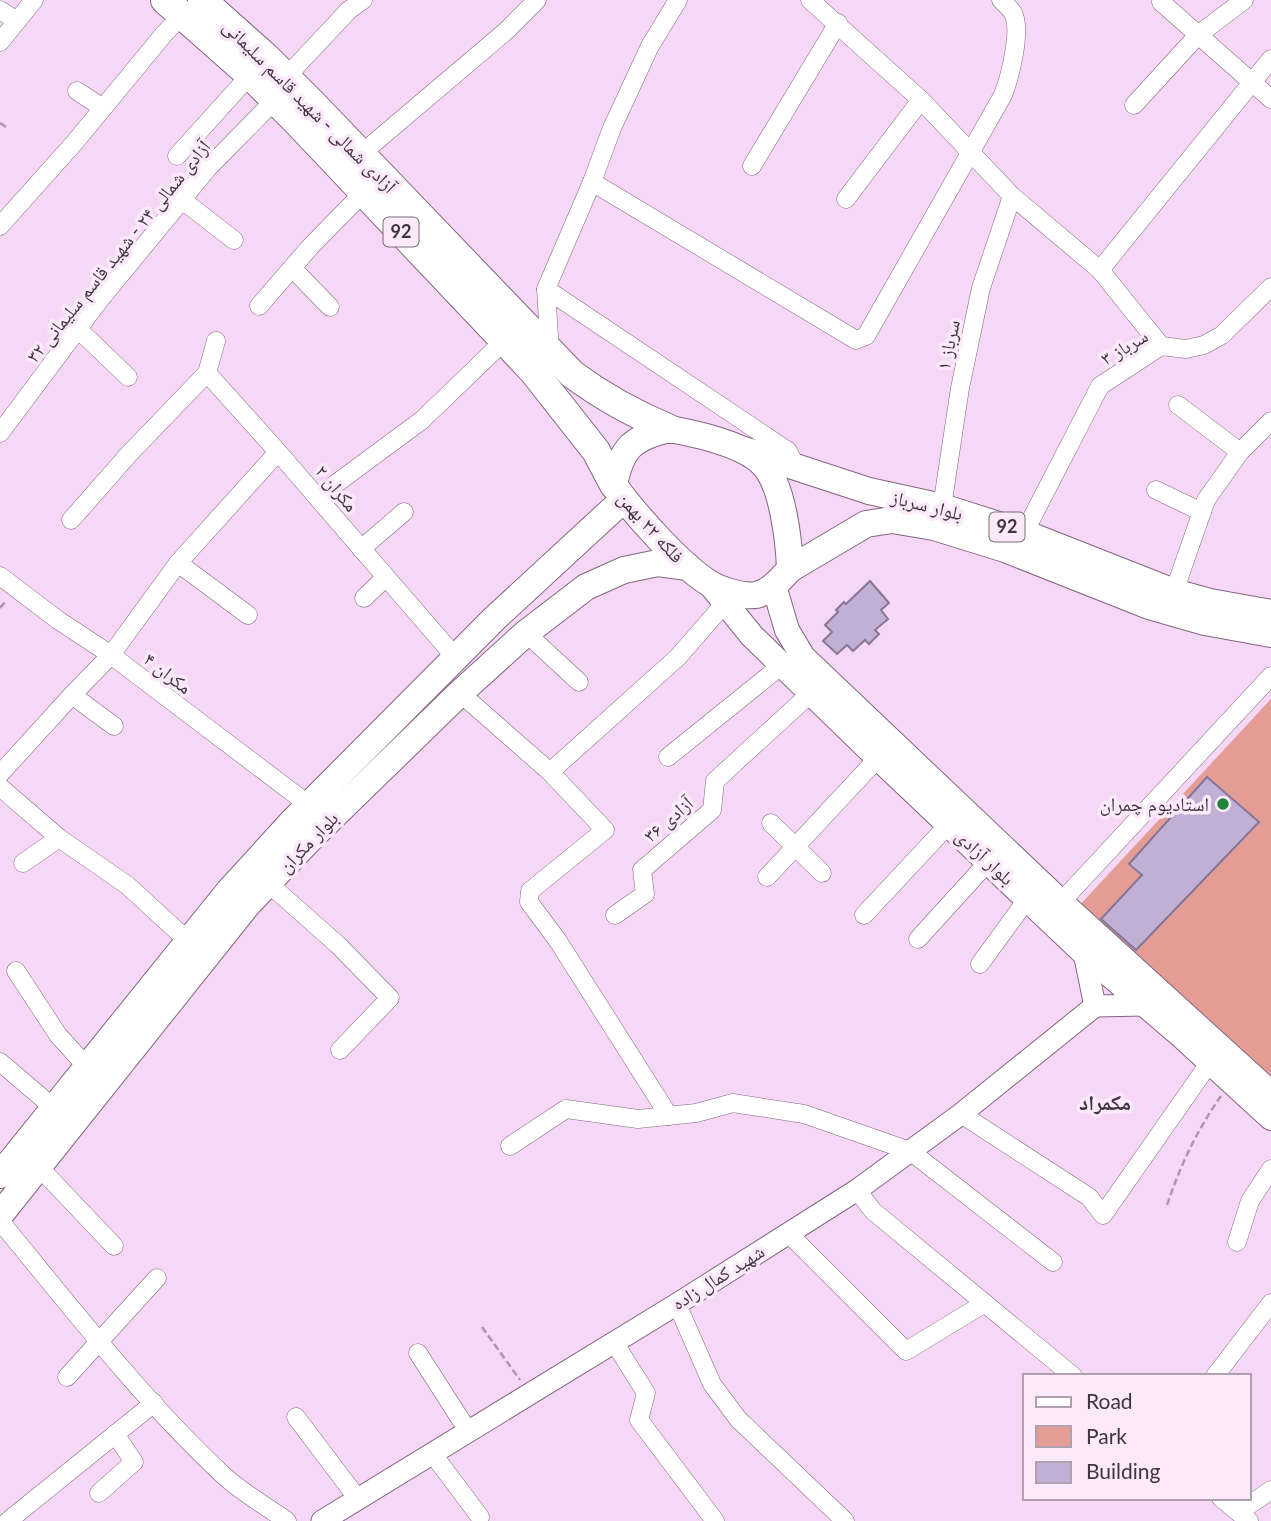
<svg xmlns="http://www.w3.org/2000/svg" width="1271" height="1521" viewBox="0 0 1271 1521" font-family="Lato,'Noto Naskh Arabic',sans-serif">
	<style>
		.green { fill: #e39d95 }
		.building { fill: #c1b0d4; stroke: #867697; stroke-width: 2 }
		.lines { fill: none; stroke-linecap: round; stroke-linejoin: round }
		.minor-casing { stroke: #826681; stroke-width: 19 }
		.tertiary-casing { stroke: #826681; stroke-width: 23 }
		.secondary-casing { stroke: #826681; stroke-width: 26 }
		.primary-casing { stroke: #826681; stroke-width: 28 }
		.trunk-casing { stroke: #826681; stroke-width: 30 }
		.path { stroke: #ae96ad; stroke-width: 2.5; stroke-dasharray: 7 3.5; stroke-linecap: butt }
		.minor { stroke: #fff; stroke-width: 18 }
		.tertiary { stroke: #fff; stroke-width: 21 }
		.secondary { stroke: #fff; stroke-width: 24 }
		.primary { stroke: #fff; stroke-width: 26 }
		.trunk { stroke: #fff; stroke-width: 28 }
		.poi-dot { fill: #228438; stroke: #fce9fb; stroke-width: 2.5 }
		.labels { text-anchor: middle; stroke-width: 7; stroke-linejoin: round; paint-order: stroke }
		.shield { fill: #fce9fb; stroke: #796a78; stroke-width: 2 }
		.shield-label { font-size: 18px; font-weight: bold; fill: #413440 }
		.street-label { font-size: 19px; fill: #413440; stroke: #fce9fb }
		.poi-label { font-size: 19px; fill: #413440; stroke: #fce9fb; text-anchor: end }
		.neighbourhood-label { font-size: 21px; font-weight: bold; fill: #413440; stroke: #fce9fb }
	</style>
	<rect width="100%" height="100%" fill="#f6d7f5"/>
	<polygon class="green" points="1271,699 1271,1082 1077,908"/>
	<g class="building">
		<polygon points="870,581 889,603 881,610 888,619 875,630 879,634 869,644 865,640 853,651 847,645 837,654 823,641 832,632 825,625 838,612 836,610 844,602 846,604"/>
		<polygon points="1207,777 1259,822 1136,950 1101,919 1142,875 1129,864"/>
	</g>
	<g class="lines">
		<g class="minor-casing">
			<g id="minor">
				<polyline points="810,0 921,100 1012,196 1100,270 1161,346"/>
				<polyline points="1161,2 1271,99"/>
				<polyline points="0,10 17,21"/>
				<polyline points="0,42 34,0"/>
				<polyline points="286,77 349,10 363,0"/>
				<polyline points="77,91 103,108"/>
				<polyline points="1134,105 1198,35 1244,0"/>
				<polyline points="361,154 506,31 537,0"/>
				<polyline points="177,156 250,75"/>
				<polyline points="752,166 838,23"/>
				<path d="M 592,182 L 856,340 L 866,336 L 1003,95 C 1010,77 1022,30 1013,13 C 1010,8 1005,4 1001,0"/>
				<polyline points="846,199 921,100"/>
				<polyline points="182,200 234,240"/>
				<polyline points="0,226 75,142 164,34 182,15"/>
				<polyline points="292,268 330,307"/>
				<polyline points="1100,270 1271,59"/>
				<polyline points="546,289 788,451 796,467"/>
				<polyline points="259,306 310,247 364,192"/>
				<polyline points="78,329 128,377"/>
				<polyline points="216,341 207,373 278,452 456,658"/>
				<polyline points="550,353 546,289 592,182 612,128 650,46 678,0"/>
				<polyline points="1178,405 1240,452"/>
				<polyline points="0,433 98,302 208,168 275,100"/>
				<polyline points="1156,490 1202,512"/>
				<polyline points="318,497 422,420 504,341"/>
				<polyline points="942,507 960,388 981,288 1012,196"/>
				<polyline points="71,520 129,454 207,373"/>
				<polyline points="1024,533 1100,386 1161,346 1186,349 1204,345 1222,335 1271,287"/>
				<polyline points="361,549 404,512"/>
				<polyline points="178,563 248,615"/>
				<polyline points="0,576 58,620 111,655 309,805"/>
				<polyline points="1174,592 1206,500 1240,452 1271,421"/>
				<polyline points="364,598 385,578"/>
				<polyline points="526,633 579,682"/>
				<polyline points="460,693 550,772 605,830 530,891 529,902 558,941 669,1116"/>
				<polyline points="72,695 114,726"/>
				<polyline points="668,757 782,665"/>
				<polyline points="550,772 678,657 725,603"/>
				<polyline points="0,774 72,695 111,655 178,563 278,452"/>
				<polyline points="0,787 59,838 127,885 188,941"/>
				<polyline points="771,823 822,873"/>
				<polyline points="23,863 59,838"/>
				<polyline points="767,877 878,758"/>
				<polyline points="268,883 338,945 390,998 340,1050"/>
				<polyline points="1061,902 1271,676"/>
				<polyline points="615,915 645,894 642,870 712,810 715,781 811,693"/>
				<polyline points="864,915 949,824"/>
				<polyline points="918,939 989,861"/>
				<polyline points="980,964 1028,898"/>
				<polyline points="16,971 58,1035 87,1067"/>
				<polyline points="0,1062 54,1108"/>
				<polyline points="961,1114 1089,1197 1103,1215 1210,1062"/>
				<polyline points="510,1146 566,1109 638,1119 696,1113 733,1103 804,1114 910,1151 1053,1262"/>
				<polyline points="39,1167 114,1246"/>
				<polyline points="857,1190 873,1211 1073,1376"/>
				<path d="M 0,1221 C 71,1307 140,1397 222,1474 C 241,1492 266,1506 287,1521"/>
				<polyline points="788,1233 906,1351 985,1303"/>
				<polyline points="1237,1242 1250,1201 1271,1169"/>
				<polyline points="677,1304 712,1384 738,1419 845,1521"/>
				<polyline points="614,1342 646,1393 639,1420 715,1521"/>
				<polyline points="418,1353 468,1431"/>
				<polyline points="1215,1376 1271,1303"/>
				<polyline points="67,1377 157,1278"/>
				<polyline points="296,1417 358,1499"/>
				<polyline points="432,1453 480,1517"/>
				<polyline points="99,1493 134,1462 115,1434"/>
				<polyline points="1221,1498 1249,1521"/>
				<polyline points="1239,1512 1271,1490"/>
				<polyline points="8,1521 154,1403"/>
			</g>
		</g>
		<g class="tertiary-casing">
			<g id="tertiary">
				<polyline points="1084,953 1095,1006"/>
				<polyline points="1095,1006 1144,1005"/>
				<polyline points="322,1521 677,1304 857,1190 961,1114 1095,1006"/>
			</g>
		</g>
		<g class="secondary-casing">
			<g id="secondary">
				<polyline points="710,584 752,636 878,758 1084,953 1177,1032 1271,1118"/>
				<polyline points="774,586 787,630 803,657 1061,902 1271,1093"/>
			</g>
		</g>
		<g class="primary-casing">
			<g id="primary">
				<path d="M 670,429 C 697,434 745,444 764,465 C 783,486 789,542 790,569 C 781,579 770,592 756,595 C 742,597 720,590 709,583 C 681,566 633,512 614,485 C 621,448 633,437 670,429 Z"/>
				<polyline points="741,449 869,491 942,507 1024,533 1174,592 1210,602 1271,613"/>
				<polyline points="790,569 866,524 892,520 934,527 1005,549 1149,606 1205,622 1271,634"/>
				<polyline points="0,1175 229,891 292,822 495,618 624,499"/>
				<polyline points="0,1215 248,904 312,837 460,693 526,633 586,587 624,570 658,563 688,567"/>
			</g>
		</g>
		<g class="trunk-casing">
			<g id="trunk">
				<polyline points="165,0 250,75 297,122 533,371 596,451 614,485"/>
				<path d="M 202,0 L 267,58 L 314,105 L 572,374 C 603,397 634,414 670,429"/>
			</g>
		</g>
		<g class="path">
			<polyline points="0,123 6,127"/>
			<polyline points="0,608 6,601"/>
			<path d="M 1167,1205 C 1180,1166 1197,1130 1221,1096"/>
			<polyline points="482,1327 520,1380"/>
		</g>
		<use href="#minor" class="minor"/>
		<use href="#tertiary" class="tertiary"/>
		<use href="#secondary" class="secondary"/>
		<use href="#primary" class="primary"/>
		<use href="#trunk" class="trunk"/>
	</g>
	<circle class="poi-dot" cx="1223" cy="804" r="7"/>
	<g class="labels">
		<g class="shield">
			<rect x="383.5" y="217.5" width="35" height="29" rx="5"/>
			<rect x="989.5" y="512.5" width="35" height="29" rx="5"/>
		</g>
		<g class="shield-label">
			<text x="401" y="238">92</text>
			<text x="1007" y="533">92</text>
		</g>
		<g class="street-label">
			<text transform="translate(310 106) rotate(45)" y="7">آزادی شمالی - شهید قاسم سلیمانی</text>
			<text transform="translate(118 251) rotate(-51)" y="7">آزادی شمالی ۲۴ - شهید قاسم سلیمانی ۳۲</text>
			<text transform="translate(948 345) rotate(-78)" y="7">سرباز ۱</text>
			<text transform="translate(1124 347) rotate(-31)" y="7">سرباز ۳</text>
			<text transform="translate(337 488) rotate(50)" y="7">مکران ۲</text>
			<text transform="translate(927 505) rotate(14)" y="7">بلوار سرباز</text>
			<text transform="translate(651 527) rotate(48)" y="7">فلکه ۲۲ بهمن</text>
			<text transform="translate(168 673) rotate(38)" y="7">مکران ۴</text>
			<text transform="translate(668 819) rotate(-41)" y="7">آزادی ۳۶</text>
			<text transform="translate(308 842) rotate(-46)" y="7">بلوار مکران</text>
			<text transform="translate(985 857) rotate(43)" y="7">بلوار آزادی</text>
			<text transform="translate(718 1277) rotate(-32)" y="7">شهید کمال زاده</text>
		</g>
		<g class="poi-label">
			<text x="1209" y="811">استادیوم چمران</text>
		</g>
		<g class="neighbourhood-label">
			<text x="1105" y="1110">مکمراد</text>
		</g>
	</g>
	<rect x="1023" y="1374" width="228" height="126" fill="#fce9fb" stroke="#b1a1b0" stroke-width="2"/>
	<rect x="1036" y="1397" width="35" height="10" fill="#ffffff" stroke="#b1a1b0" stroke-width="2"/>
	<text x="1086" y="1409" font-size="21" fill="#413440">Road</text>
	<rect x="1036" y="1426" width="35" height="21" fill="#e39d95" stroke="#b1a1b0" stroke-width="2"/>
	<text x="1086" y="1444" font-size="21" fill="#413440">Park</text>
	<rect x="1036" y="1462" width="35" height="21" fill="#c1b0d4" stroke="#b1a1b0" stroke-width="2"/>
	<text x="1086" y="1479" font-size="21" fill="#413440">Building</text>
</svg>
